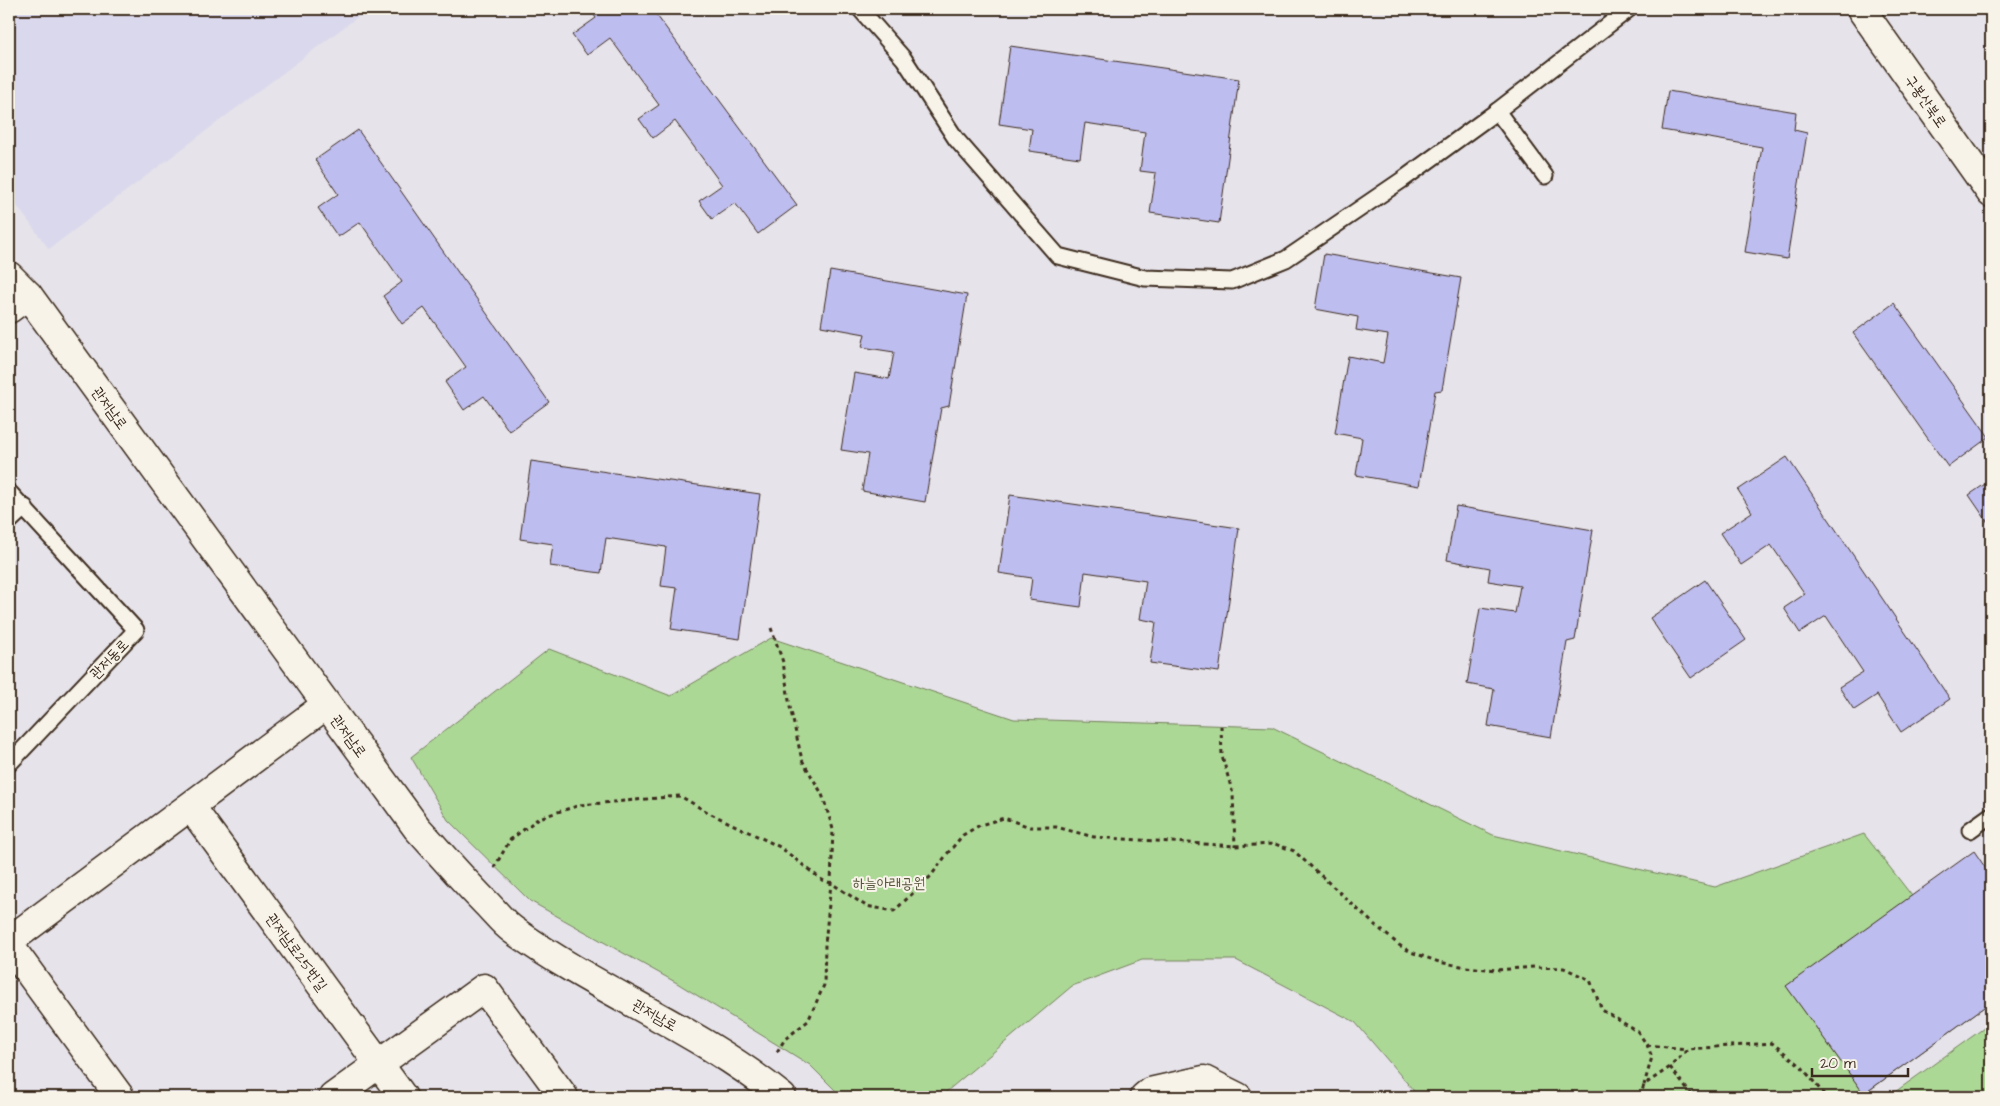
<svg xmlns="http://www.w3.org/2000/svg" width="2000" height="1106" viewBox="0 0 2000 1106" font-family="'Architects Daughter','Poor Story',sans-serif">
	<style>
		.built { fill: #dad8ec }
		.green { fill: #acd896; stroke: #74815a }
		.building { fill: #bebdef; stroke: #3b2a1e }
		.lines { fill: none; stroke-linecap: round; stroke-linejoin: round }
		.lane-casing { stroke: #3b2a1e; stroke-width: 19 }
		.street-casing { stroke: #3b2a1e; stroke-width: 31 }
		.secondary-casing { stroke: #3b2a1e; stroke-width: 31 }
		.path { stroke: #3b2a1e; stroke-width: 3; stroke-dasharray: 4 4; stroke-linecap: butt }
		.lane { stroke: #f7f3e8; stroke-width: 15 }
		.street { stroke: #f7f3e8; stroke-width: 28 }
		.secondary { stroke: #f7f3e8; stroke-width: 28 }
		.labels { text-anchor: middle; stroke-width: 4; stroke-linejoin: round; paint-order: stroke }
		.street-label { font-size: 15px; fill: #3b2a1e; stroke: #f7f3e8 }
		.park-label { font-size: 15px; fill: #57563c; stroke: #f7f3e8 }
	</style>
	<rect width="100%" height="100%" fill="#e6e3ea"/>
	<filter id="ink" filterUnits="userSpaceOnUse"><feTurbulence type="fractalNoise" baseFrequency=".02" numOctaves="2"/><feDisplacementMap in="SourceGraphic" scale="10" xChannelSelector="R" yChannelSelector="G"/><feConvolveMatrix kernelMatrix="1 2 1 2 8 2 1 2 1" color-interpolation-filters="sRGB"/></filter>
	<g filter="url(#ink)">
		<polygon class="built" points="9,9 368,9 49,249 9,195"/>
		<g class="green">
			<polygon points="771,638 1014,719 1272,727 1493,835 1715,887 1864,834 1991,998 1991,1002 1860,1097 1419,1097 1355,1022 1236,960 1142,960 1072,986 940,1097 842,1097 810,1065 677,983 530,901 448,820 411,757 549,649 671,696"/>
			<polygon points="1991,1023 1991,1097 1888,1097"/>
		</g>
		<g class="building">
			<polygon points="590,9 652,9 797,205 758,234 735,203 712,219 699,201 722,185 675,121 653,138 639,119 659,105 610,38 587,55 572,35 596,18"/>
			<polygon points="1010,46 1239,79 1219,223 1150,213 1156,173 1140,171 1145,132 1085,123 1080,158 1029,151 1032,129 999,124"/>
			<polygon points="1668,91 1796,112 1794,130 1807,133 1787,259 1745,252 1762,147 1662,130"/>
			<polygon points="358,130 549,402 509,431 484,396 464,410 445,382 466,367 424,308 402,324 383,296 402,282 360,222 338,237 318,208 338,194 315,160"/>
			<polygon points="1324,254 1461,278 1442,390 1435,391 1419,486 1356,475 1362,438 1335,433 1348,356 1383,363 1388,335 1356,330 1358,317 1315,309"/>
			<polygon points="830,271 967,295 949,406 941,408 925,502 862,491 868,454 841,450 854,373 889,379 894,352 862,347 865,334 821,326"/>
			<polygon points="1894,303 1989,437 1948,467 1853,333"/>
			<polygon points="1787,457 1950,699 1901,732 1877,695 1854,710 1839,687 1863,672 1826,616 1800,633 1784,608 1805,594 1771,545 1741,565 1720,533 1752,512 1738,490"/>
			<polygon points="531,461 760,494 740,639 671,629 677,588 661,586 666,547 606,538 601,573 550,566 553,544 520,539"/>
			<polygon points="1991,480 1991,527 1969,495"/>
			<polygon points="1010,495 1239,528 1219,672 1150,663 1156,622 1140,619 1146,581 1085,572 1081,607 1029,600 1032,578 999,573"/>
			<polygon points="1456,506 1593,530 1575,640 1567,642 1551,737 1488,726 1494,689 1467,684 1480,608 1515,613 1520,586 1488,581 1490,568 1447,560"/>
			<polygon points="1705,580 1746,640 1691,678 1650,618"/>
			<polygon points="1974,851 1991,876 1991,1002 1864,1094 1786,986"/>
		</g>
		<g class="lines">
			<g class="lane-casing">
				<g id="lane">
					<polyline points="860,9 904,59 956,139 1058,256 1145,278 1232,281 1286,259 1402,180 1497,111"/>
					<polyline points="1545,176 1497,111 1629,9"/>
					<polyline points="9,492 136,630 9,764"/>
					<polyline points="9,522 25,507"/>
					<polyline points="1970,830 1991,815"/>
				</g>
			</g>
			<g class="street-casing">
				<g id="street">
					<path d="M 9,276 L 28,295 L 417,828 C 440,853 462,879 486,903 C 495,912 503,923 513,930 C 599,992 700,1030 782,1097"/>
					<polyline points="9,309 28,295"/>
					<polyline points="191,807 403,1097"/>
					<polyline points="9,941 326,705"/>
					<polyline points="9,945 120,1097"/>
					<polyline points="333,1097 484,988 564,1097"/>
					<polyline points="1144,1097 1150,1092 1204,1080 1238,1097"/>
				</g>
			</g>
			<g class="secondary-casing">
				<polyline id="secondary" points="1861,9 1991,193"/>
			</g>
			<g class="path">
				<polyline points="771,628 783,662 790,707 802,760 822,794 833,829 831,883 825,945 824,985 808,1021 785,1039 775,1055"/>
				<polyline points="1221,726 1222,756 1233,794 1235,846"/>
				<polyline points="494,868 510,840 539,818 580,805 680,796 709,813 780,847 822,880 831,883 866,906 894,911 931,876 947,854 963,835 980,825 1004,818 1030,827 1056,827 1094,837 1235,846 1275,844 1294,851 1375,925 1399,945 1411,952 1439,962 1466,967 1497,970 1534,967 1564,968 1590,980 1602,1010 1638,1032 1647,1045 1652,1057 1644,1085"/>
				<polyline points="1647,1045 1687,1049"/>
				<polyline points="1670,1067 1693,1097"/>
				<polyline points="1640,1097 1644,1085 1670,1067 1688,1049 1772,1043 1801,1066 1826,1097"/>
			</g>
			<use href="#lane" class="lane"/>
			<use href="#street" class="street"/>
			<use href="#secondary" class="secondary"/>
		</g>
	</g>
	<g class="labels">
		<g class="street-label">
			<text transform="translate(1926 101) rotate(55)" y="5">구봉산북로</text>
			<text transform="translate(110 408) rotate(54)" y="5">관저남로</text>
			<text transform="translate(109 659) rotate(-46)" y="5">관저동로</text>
			<text transform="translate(349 736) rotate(54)" y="5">관저남로</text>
			<text transform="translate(297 952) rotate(54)" y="5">관저남로25번길</text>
			<text transform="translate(655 1015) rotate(30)" y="5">관저남로</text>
		</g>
		<g class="park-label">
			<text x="889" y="888">하늘아래공원</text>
		</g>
	</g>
	<rect width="2000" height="1106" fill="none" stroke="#f7f3e8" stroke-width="30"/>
	<rect x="15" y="15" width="1970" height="1076" fill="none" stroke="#3b2a1e" stroke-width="2" filter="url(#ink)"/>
	<path d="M1812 1068v8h96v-8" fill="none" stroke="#3b2a1e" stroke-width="2.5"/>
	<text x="1820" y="1068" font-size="15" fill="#3b2a1e" stroke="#f7f3e8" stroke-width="4" paint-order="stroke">20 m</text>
</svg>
